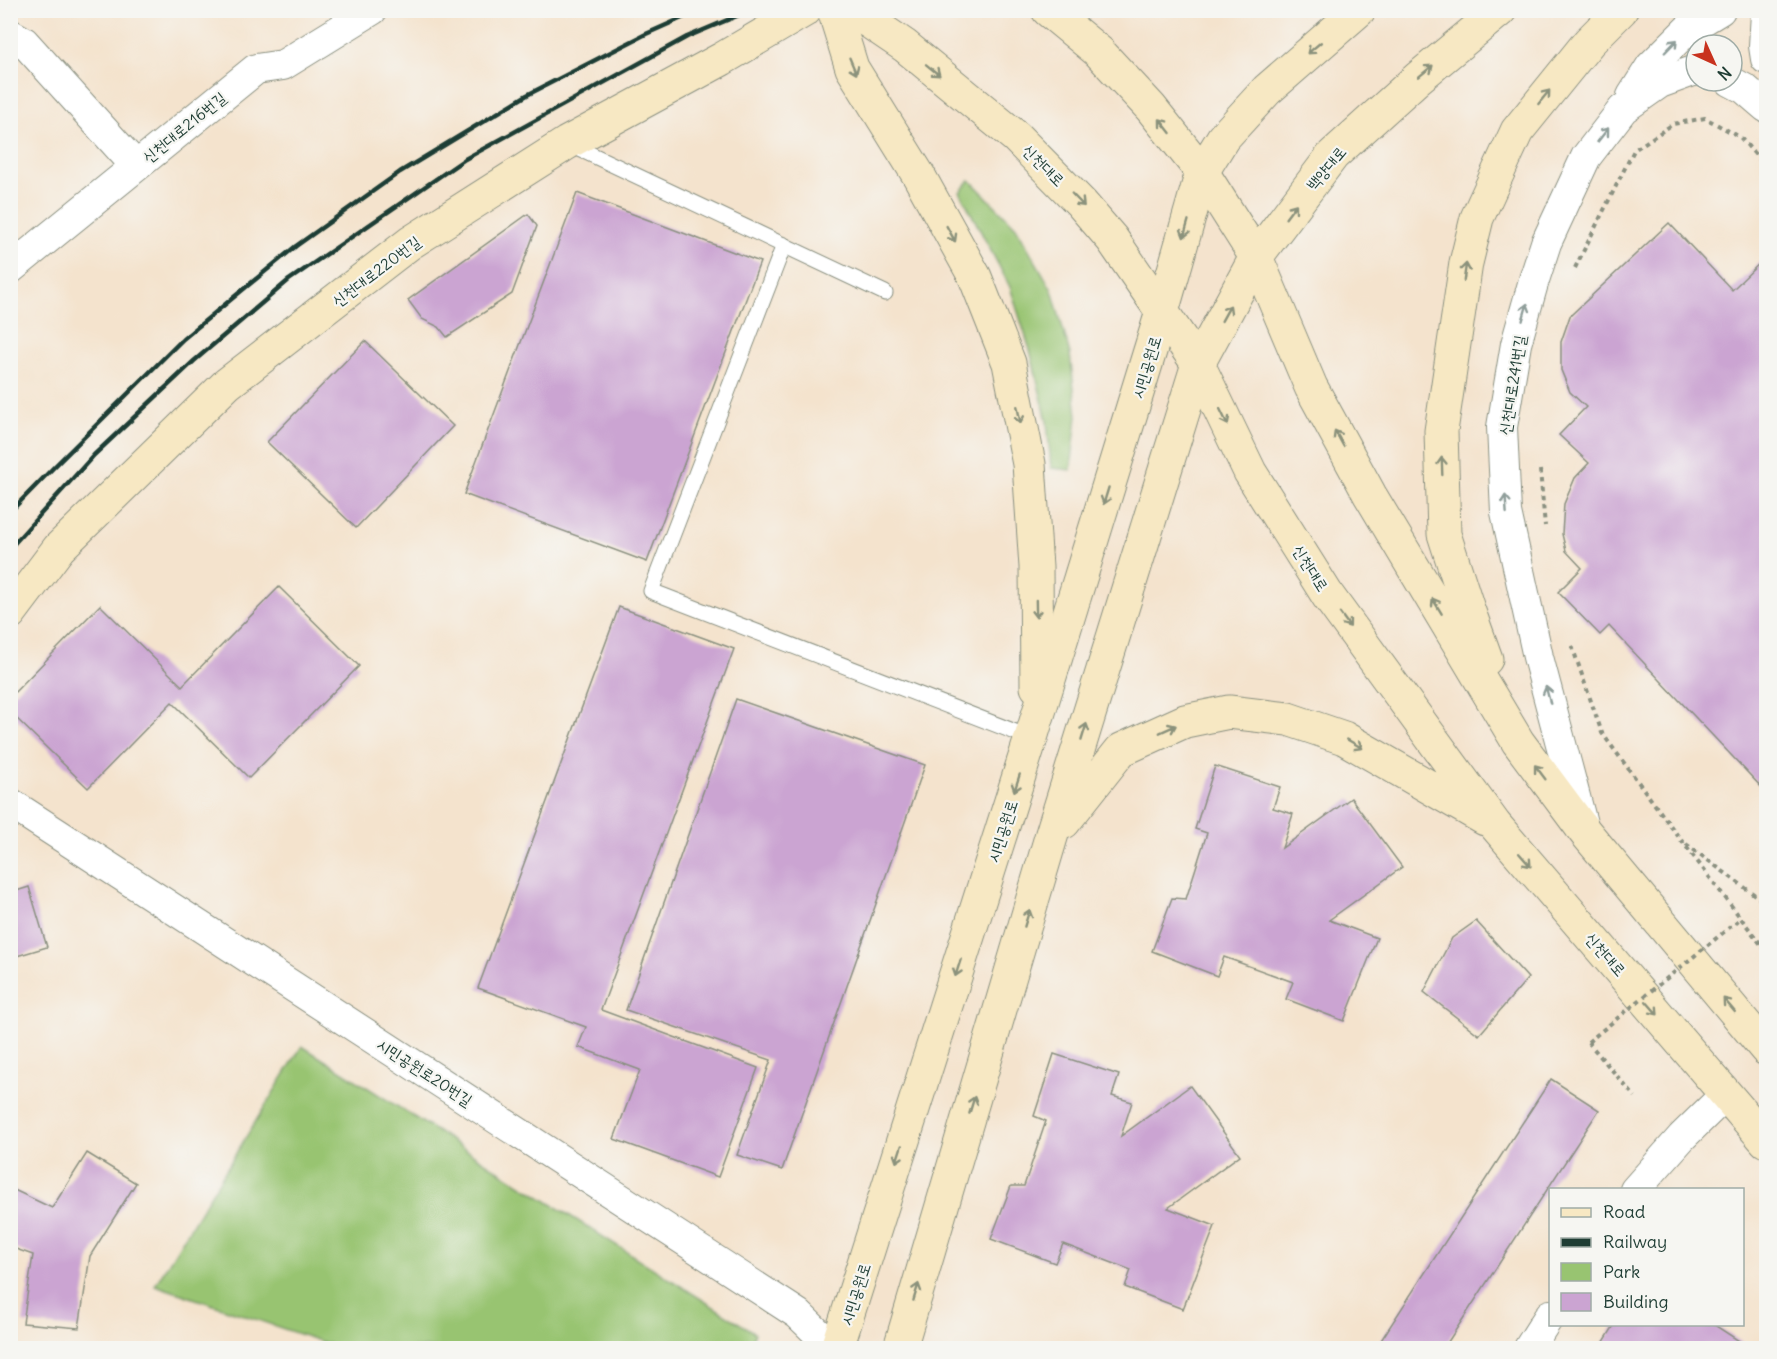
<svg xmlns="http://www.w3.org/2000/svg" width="1777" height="1359" viewBox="0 0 1777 1359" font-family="Delius,'Poor Story',sans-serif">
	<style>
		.green { fill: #98c471; stroke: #5c8052; stroke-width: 1.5 }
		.building { fill: #cba4d2 }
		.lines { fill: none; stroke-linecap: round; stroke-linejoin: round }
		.lane-casing { stroke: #8a9080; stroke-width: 17 }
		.street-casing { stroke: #8a9080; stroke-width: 32 }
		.secondary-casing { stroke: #8a9080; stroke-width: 35 }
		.path { stroke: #8a9080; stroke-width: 4; stroke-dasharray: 4.5 4.5; stroke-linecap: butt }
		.lane { stroke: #fff; stroke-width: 15 }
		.street { stroke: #fff; stroke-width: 30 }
		.secondary { stroke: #f7e8c3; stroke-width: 33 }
		.rail { stroke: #1f3d34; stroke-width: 4.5 }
		.path-bridge { stroke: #8a9080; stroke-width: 4; stroke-dasharray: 4.5 4.5; stroke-linecap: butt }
		.oneway { stroke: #8f9e9a }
		.oneway2 { stroke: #8b927c }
		.labels { text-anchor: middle; stroke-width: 4.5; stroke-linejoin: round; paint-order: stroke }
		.street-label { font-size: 16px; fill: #1f3d34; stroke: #f6f6f2 }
	</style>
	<rect width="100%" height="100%" fill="#f6f6f2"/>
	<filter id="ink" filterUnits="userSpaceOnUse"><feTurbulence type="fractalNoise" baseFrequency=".0167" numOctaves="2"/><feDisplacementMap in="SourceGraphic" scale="12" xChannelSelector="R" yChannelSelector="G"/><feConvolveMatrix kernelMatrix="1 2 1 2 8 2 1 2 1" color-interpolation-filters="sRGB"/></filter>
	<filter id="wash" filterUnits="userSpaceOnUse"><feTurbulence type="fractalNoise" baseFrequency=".008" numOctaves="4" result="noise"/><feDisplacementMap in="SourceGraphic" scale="24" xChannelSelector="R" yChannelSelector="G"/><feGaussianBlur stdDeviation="1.35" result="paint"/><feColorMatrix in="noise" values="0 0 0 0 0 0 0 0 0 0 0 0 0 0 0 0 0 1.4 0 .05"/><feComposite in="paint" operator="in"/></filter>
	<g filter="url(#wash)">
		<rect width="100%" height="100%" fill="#f4e3cd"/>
		<g class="green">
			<polygon points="970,180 1016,227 1052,290 1070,354 1077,416 1071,470 1051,468 1047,421 1030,350 1010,287 960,192"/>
			<polygon points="302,1046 755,1333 749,1348 340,1348 155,1285"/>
		</g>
		<g id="blocks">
			<g class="building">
				<polygon points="577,193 760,262 647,562 464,494"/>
				<polygon points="528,214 537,226 512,294 447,337 439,327 422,319 408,300"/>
				<polygon points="1669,223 1732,290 1766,257 1766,792 1609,626 1600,635 1558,592 1582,568 1566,551 1562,534 1564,504 1575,478 1589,463 1559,435 1586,407 1570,392 1561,370 1561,342 1570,316"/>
				<polygon points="365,341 453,426 356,528 267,442"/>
				<polygon points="279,587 359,666 249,778 172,702 88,788 10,712 10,697 100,605 182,686"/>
				<polygon points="619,607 734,649 601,1010 758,1068 718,1177 614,1139 640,1070 578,1047 586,1027 478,988"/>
				<polygon points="736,699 925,765 782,1170 737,1155 771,1060 626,1010"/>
				<polygon points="1215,766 1280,787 1273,808 1293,814 1282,848 1351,798 1402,867 1329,920 1377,938 1344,1021 1286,999 1293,982 1224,957 1217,976 1152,951 1172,898 1186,899 1207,833 1195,829"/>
				<polygon points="29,887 47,947 10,958 10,893"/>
				<polygon points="1476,921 1528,978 1479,1035 1424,992 1452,938"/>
				<polygon points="1054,1054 1119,1075 1112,1096 1132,1102 1121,1136 1190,1086 1240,1155 1168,1208 1215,1226 1183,1309 1125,1287 1131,1270 1063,1244 1055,1263 991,1239 1011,1186 1024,1186 1046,1121 1034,1116"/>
				<polygon points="1551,1079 1599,1110 1444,1348 1376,1348"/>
				<polygon points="87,1153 136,1183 90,1256 79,1328 23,1323 33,1255 10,1247 10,1188 52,1208"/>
				<polygon points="1615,1324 1713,1324 1750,1348 1600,1348"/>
			</g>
		</g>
	</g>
	<g filter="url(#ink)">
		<use href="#blocks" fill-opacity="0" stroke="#8a9080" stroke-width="1.5"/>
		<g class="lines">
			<g class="lane-casing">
				<g id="lane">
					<polyline points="567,143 885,293"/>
					<polyline points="784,245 651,591 1031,738"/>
				</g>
			</g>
			<g class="street-casing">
				<g id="street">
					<polyline points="1766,13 1764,46 1766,59"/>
					<polyline points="10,34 24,42 136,166"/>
					<polyline points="1730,81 1745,89 1766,107"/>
					<polyline points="1632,96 1651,66 1687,30 1720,10"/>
					<polyline points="10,269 256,69 283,65 372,10"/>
					<polyline points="10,803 798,1314 833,1348"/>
					<polyline points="1583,827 1538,657 1506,512 1502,427 1516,344 1534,280 1546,243 1586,157 1623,109 1660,83 1693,71 1696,71"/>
					<polyline points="1635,1190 1682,1137 1726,1094"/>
					<polyline points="1529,1348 1550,1315"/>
				</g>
			</g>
			<g class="secondary-casing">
				<g id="secondary">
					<polyline points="834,10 852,68 919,176 975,277 1009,363 1029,464 1036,567 1037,687"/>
					<polyline points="852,10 905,46 1016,137 1081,203 1112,239 1198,364 1250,472 1328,596 1495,825 1766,1141"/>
					<polyline points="1048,10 1099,52 1151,108 1202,172 1256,257 1311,387 1370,495 1518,742 1585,832 1766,1049"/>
					<polyline points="10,613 59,548 227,384 410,243 567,143 722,59 805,10"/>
					<polyline points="1486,659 1468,609 1444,534 1441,431 1466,263 1477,218 1517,131 1589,42 1621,10"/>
					<polyline points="1064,822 1121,750 1185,721 1229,712 1288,719 1344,738 1485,819"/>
					<polyline points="837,1348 1031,738 1162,312 1202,172 1223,138 1267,90 1359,10"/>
					<polyline points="900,1348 1051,837 1198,364 1256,257 1333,155 1418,78 1500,10"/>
				</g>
			</g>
			<g class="path">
				<polyline points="1575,268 1634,150 1673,124 1705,118 1740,137 1766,167"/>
				<polyline points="1540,470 1545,526"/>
				<polyline points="1572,646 1602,733 1681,840 1766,951"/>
				<polyline points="1686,844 1759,898 1766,907"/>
				<polyline points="1588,1042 1635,1097"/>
			</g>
			<use href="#lane" class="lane"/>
			<use href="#street" class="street"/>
			<use href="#secondary" class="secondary"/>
			<g class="rail">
				<polyline points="10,512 54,467 183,339 296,246 400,172 527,95 646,34 700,10"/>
				<polyline points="10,548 94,455 194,361 289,280 465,159 687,37 751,10"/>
			</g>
			<polyline class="path-bridge" points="1588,1042 1740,919"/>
		</g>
		<defs><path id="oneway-shaft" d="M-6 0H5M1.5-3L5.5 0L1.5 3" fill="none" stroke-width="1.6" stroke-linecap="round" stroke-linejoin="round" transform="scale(1.5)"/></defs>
		<g class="oneway">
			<use href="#oneway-shaft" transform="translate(1671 46) rotate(-46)"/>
			<use href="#oneway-shaft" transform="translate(1603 135) rotate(-52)"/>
			<use href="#oneway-shaft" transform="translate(1525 312) rotate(-74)"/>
			<use href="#oneway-shaft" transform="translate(1506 504) rotate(-94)"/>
			<use href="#oneway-shaft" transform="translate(1548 695) rotate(-105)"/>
		</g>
		<g class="oneway2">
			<use href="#oneway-shaft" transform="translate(1314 48) rotate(140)"/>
			<use href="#oneway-shaft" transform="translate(853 66) rotate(67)"/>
			<use href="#oneway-shaft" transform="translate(933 70) rotate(39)"/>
			<use href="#oneway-shaft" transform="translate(1426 71) rotate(-39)"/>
			<use href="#oneway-shaft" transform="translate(1544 97) rotate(-51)"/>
			<use href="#oneway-shaft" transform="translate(1165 126) rotate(-128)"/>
			<use href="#oneway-shaft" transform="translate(1078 200) rotate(46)"/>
			<use href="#oneway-shaft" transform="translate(1291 211) rotate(-53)"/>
			<use href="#oneway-shaft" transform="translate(1186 229) rotate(106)"/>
			<use href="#oneway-shaft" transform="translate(951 234) rotate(61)"/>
			<use href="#oneway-shaft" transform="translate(1465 272) rotate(-82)"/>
			<use href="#oneway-shaft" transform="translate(1226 313) rotate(-61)"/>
			<use href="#oneway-shaft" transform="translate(1019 415) rotate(79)"/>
			<use href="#oneway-shaft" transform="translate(1224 417) rotate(64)"/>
			<use href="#oneway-shaft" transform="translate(1339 438) rotate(-119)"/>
			<use href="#oneway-shaft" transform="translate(1442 466) rotate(-92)"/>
			<use href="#oneway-shaft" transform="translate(1106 496) rotate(107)"/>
			<use href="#oneway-shaft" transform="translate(1437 606) rotate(-121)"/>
			<use href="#oneway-shaft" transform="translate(1036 609) rotate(89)"/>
			<use href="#oneway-shaft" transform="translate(1345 620) rotate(54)"/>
			<use href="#oneway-shaft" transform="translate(1168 729) rotate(-24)"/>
			<use href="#oneway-shaft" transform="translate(1084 732) rotate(-73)"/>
			<use href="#oneway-shaft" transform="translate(1355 744) rotate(30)"/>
			<use href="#oneway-shaft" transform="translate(1540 772) rotate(-127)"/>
			<use href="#oneway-shaft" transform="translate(1017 783) rotate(108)"/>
			<use href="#oneway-shaft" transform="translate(1525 860) rotate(49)"/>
			<use href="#oneway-shaft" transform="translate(1027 918) rotate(-73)"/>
			<use href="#oneway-shaft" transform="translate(958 968) rotate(108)"/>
			<use href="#oneway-shaft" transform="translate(1729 1005) rotate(-130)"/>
			<use href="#oneway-shaft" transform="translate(1652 1008) rotate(49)"/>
			<use href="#oneway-shaft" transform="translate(972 1105) rotate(-73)"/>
			<use href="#oneway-shaft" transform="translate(899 1154) rotate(108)"/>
			<use href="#oneway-shaft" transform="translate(916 1292) rotate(-73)"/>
		</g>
	</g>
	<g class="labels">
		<g class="street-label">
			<text transform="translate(184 127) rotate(-39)" y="6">신천대로216번길</text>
			<text transform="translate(1044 165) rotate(45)" y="6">신천대로</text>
			<text transform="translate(1326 168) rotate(-50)" y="6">백양대로</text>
			<text transform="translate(376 271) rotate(-37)" y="6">신천대로220번길</text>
			<text transform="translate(1146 367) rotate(-73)" y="6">시민공원로</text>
			<text transform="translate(1512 385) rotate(-81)" y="6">신천대로241번길</text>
			<text transform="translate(1311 568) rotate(58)" y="6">신천대로</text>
			<text transform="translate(1002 831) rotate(-72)" y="6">시민공원로</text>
			<text transform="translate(1606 954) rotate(49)" y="6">신천대로</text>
			<text transform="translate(425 1072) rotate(33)" y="6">시민공원로20번길</text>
			<text transform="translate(855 1294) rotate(-72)" y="6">시민공원로</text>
		</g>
	</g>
	<rect width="1777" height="1359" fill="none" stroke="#f6f6f2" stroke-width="36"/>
	<rect x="1549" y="1188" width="195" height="138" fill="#f6f6f2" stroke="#a0aca6" stroke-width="1.5"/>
	<rect x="1561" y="1208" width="30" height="9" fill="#f7e8c3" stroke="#a0aca6" stroke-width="1.5"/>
	<text x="1603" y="1218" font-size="18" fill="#1f3d34">Road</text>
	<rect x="1561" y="1238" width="30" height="9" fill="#1f3d34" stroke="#a0aca6" stroke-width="1.5"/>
	<text x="1603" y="1248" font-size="18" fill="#1f3d34">Railway</text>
	<rect x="1561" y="1263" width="30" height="18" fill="#98c471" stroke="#a0aca6" stroke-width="1.5"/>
	<text x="1603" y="1278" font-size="18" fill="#1f3d34">Park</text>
	<rect x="1561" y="1293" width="30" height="18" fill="#cba4d2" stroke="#a0aca6" stroke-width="1.5"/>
	<text x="1603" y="1308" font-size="18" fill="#1f3d34">Building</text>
	<g transform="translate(1714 63) rotate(135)"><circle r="28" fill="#f6f6f2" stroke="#a0aca6" stroke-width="1.5"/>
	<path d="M0-4.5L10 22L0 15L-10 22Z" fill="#c8321e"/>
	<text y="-9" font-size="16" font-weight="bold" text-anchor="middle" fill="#1f3d34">N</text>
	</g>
</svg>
